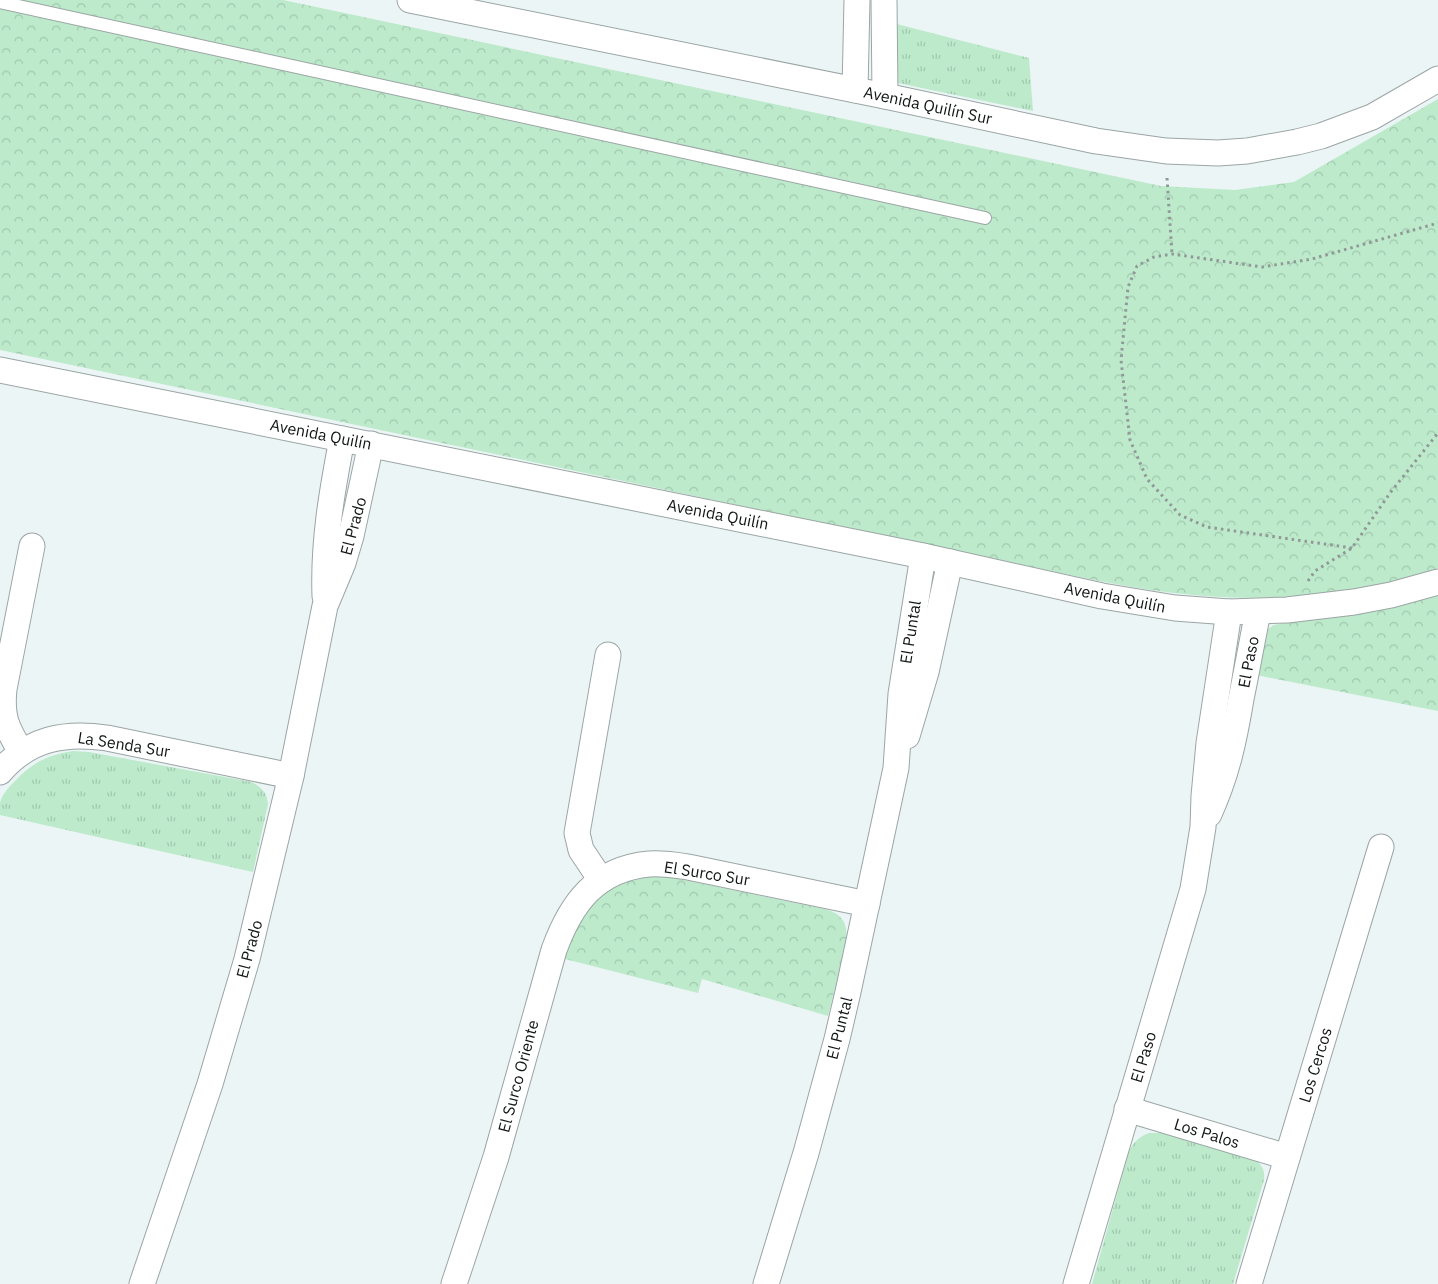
<svg xmlns="http://www.w3.org/2000/svg" width="1438" height="1284" viewBox="0 0 1438 1284" font-family="'IBM Plex Sans',sans-serif">
	<style>
		.grass { fill: url(#grass-tufts) }
		.forest { fill: url(#forest-crowns) }
		.lines { fill: none; stroke-linecap: round; stroke-linejoin: round }
		.service-casing { stroke: #9ca5a5; stroke-width: 14 }
		.minor-casing { stroke: #9ca5a5; stroke-width: 27 }
		.path { stroke: #919898; stroke-width: 3; stroke-dasharray: 2.5 4; stroke-linecap: butt }
		.service { stroke: #fff; stroke-width: 12 }
		.minor { stroke: #fff; stroke-width: 25 }
		.labels { text-anchor: middle; stroke-width: 4; stroke-linejoin: round; paint-order: stroke }
		.street-label { font-size: 16px; fill: #121515; stroke: #fff }
	</style>
	<defs>
		<pattern id="grass-tufts" width="24" height="20" patternUnits="userSpaceOnUse" patternTransform="scale(1.25)"><rect width="24" height="20" fill="#bceacb"/><path d="M3 7l-1-3M5 7V3M7 7l1-3M15 17l-1-3M17 17v-4M19 17l1-3" fill="none" stroke="#a1c8ad"/></pattern>
		<pattern id="forest-crowns" width="20" height="18" patternUnits="userSpaceOnUse" patternTransform="scale(1.25)"><rect width="20" height="18" fill="#bceacb"/><path d="M2 6a3 3 0 1 1 6 0M12 15a3 3 0 1 1 6 0" fill="none" stroke="#a1c8ad"/></pattern>
	</defs>
	<rect width="100%" height="100%" fill="#ebf5f5"/>
	<g class="grass">
		<polygon points="889,22 1029,58 1033,111 888,81"/>
		<path d="M 73,751 L 89,752 L 252,782 C 261,787 267,792 268,804 L 253,872 L 0,815 C 0,811 0,807 0,803 C 2,794 9,787 15,781 C 33,762 48,755 73,751 Z"/>
		<path d="M 1150,1133 L 1163,1133 L 1256,1160 C 1263,1167 1265,1171 1264,1180 L 1233,1284 L 1092,1284 L 1129,1151 C 1134,1142 1139,1136 1150,1133 Z"/>
	</g>
	<g class="forest">
		<path d="M 0,0 L 283,0 L 1161,186 L 1235,190 L 1294,182 L 1438,99 L 1438,568 C 1418,576 1396,581 1375,585 C 1309,599 1241,601 1174,593 C 1147,590 1121,585 1094,580 L 0,350 Z"/>
		<polygon points="1438,592 1438,711 1256,675 1264,635 1268,629 1274,625"/>
		<path d="M 647,876 L 670,877 L 825,909 C 845,915 848,925 846,945 L 828,1016 L 702,979 L 698,993 L 565,959 C 574,928 590,897 621,884 C 629,880 639,878 647,876 Z"/>
	</g>
	<g class="lines">
		<g class="service-casing">
			<polyline id="service" points="0,2 985,218"/>
		</g>
		<g class="minor-casing">
			<g id="minor">
				<polyline points="410,0 885,96 1096,141 1166,151 1218,153 1247,151 1297,142 1321,136 1372,117 1438,79"/>
				<polyline points="884,0 885,96"/>
				<polyline points="855,90 857,0"/>
				<polyline points="0,370 923,556 1102,596 1175,608 1229,612 1287,610 1354,602 1391,595 1438,582"/>
				<path d="M 325,596 C 323,542 332,491 342,439"/>
				<polyline points="907,736 926,672 950,562"/>
				<path d="M 21,752 C 7,728 1,718 4,689 L 32,546"/>
				<path d="M 0,772 C 29,738 65,732 107,738 L 291,776"/>
				<path d="M 1209,814 C 1227,774 1234,741 1241,699 C 1247,670 1252,641 1258,612"/>
				<polyline points="601,880 581,850 577,833 608,655"/>
				<polyline points="1127,1109 1287,1157"/>
				<polyline points="142,1284 210,1084 247,959 291,776 325,606 343,563 351,536 371,444"/>
				<path d="M 454,1284 L 496,1157 L 554,950 C 571,903 596,869 649,864 C 662,863 675,865 688,867 L 867,904"/>
				<polyline points="766,1284 806,1153 837,1039 848,992 896,768 901,694 923,556"/>
				<polyline points="1076,1284 1193,889 1203,827 1204,796 1209,743 1229,612"/>
				<polyline points="1249,1284 1381,847"/>
			</g>
		</g>
		<g class="path">
			<polyline points="1167,178 1172,254"/>
			<polyline points="1352,548 1207,527 1180,515 1147,479 1130,440 1121,360 1128,287 1137,266 1154,257 1172,254 1262,267 1312,259 1438,223"/>
			<polyline points="1308,581 1315,571 1352,548 1390,493 1438,433"/>
		</g>
		<use href="#service" class="service"/>
		<use href="#minor" class="minor"/>
	</g>
	<g class="labels">
		<g class="street-label">
			<text transform="translate(928 105) rotate(12)" y="6">Avenida Quilín Sur</text>
			<text transform="translate(321 434) rotate(11)" y="6">Avenida Quilín</text>
			<text transform="translate(718 514) rotate(11)" y="6">Avenida Quilín</text>
			<text transform="translate(353 526) rotate(-75)" y="6">El Prado</text>
			<text transform="translate(1115 597) rotate(11)" y="6">Avenida Quilín</text>
			<text transform="translate(910 632) rotate(-81)" y="6">El Puntal</text>
			<text transform="translate(1248 662) rotate(-79)" y="6">El Paso</text>
			<text transform="translate(124 744) rotate(9)" y="6">La Senda Sur</text>
			<text transform="translate(707 873) rotate(9)" y="6">El Surco Sur</text>
			<text transform="translate(249 949) rotate(-75)" y="6">El Prado</text>
			<text transform="translate(839 1028) rotate(-76)" y="6">El Puntal</text>
			<text transform="translate(1143 1057) rotate(-73)" y="6">El Paso</text>
			<text transform="translate(1315 1065) rotate(-73)" y="6">Los Cercos</text>
			<text transform="translate(518 1076) rotate(-75)" y="6">El Surco Oriente</text>
			<text transform="translate(1207 1133) rotate(17)" y="6">Los Palos</text>
		</g>
	</g>
</svg>
